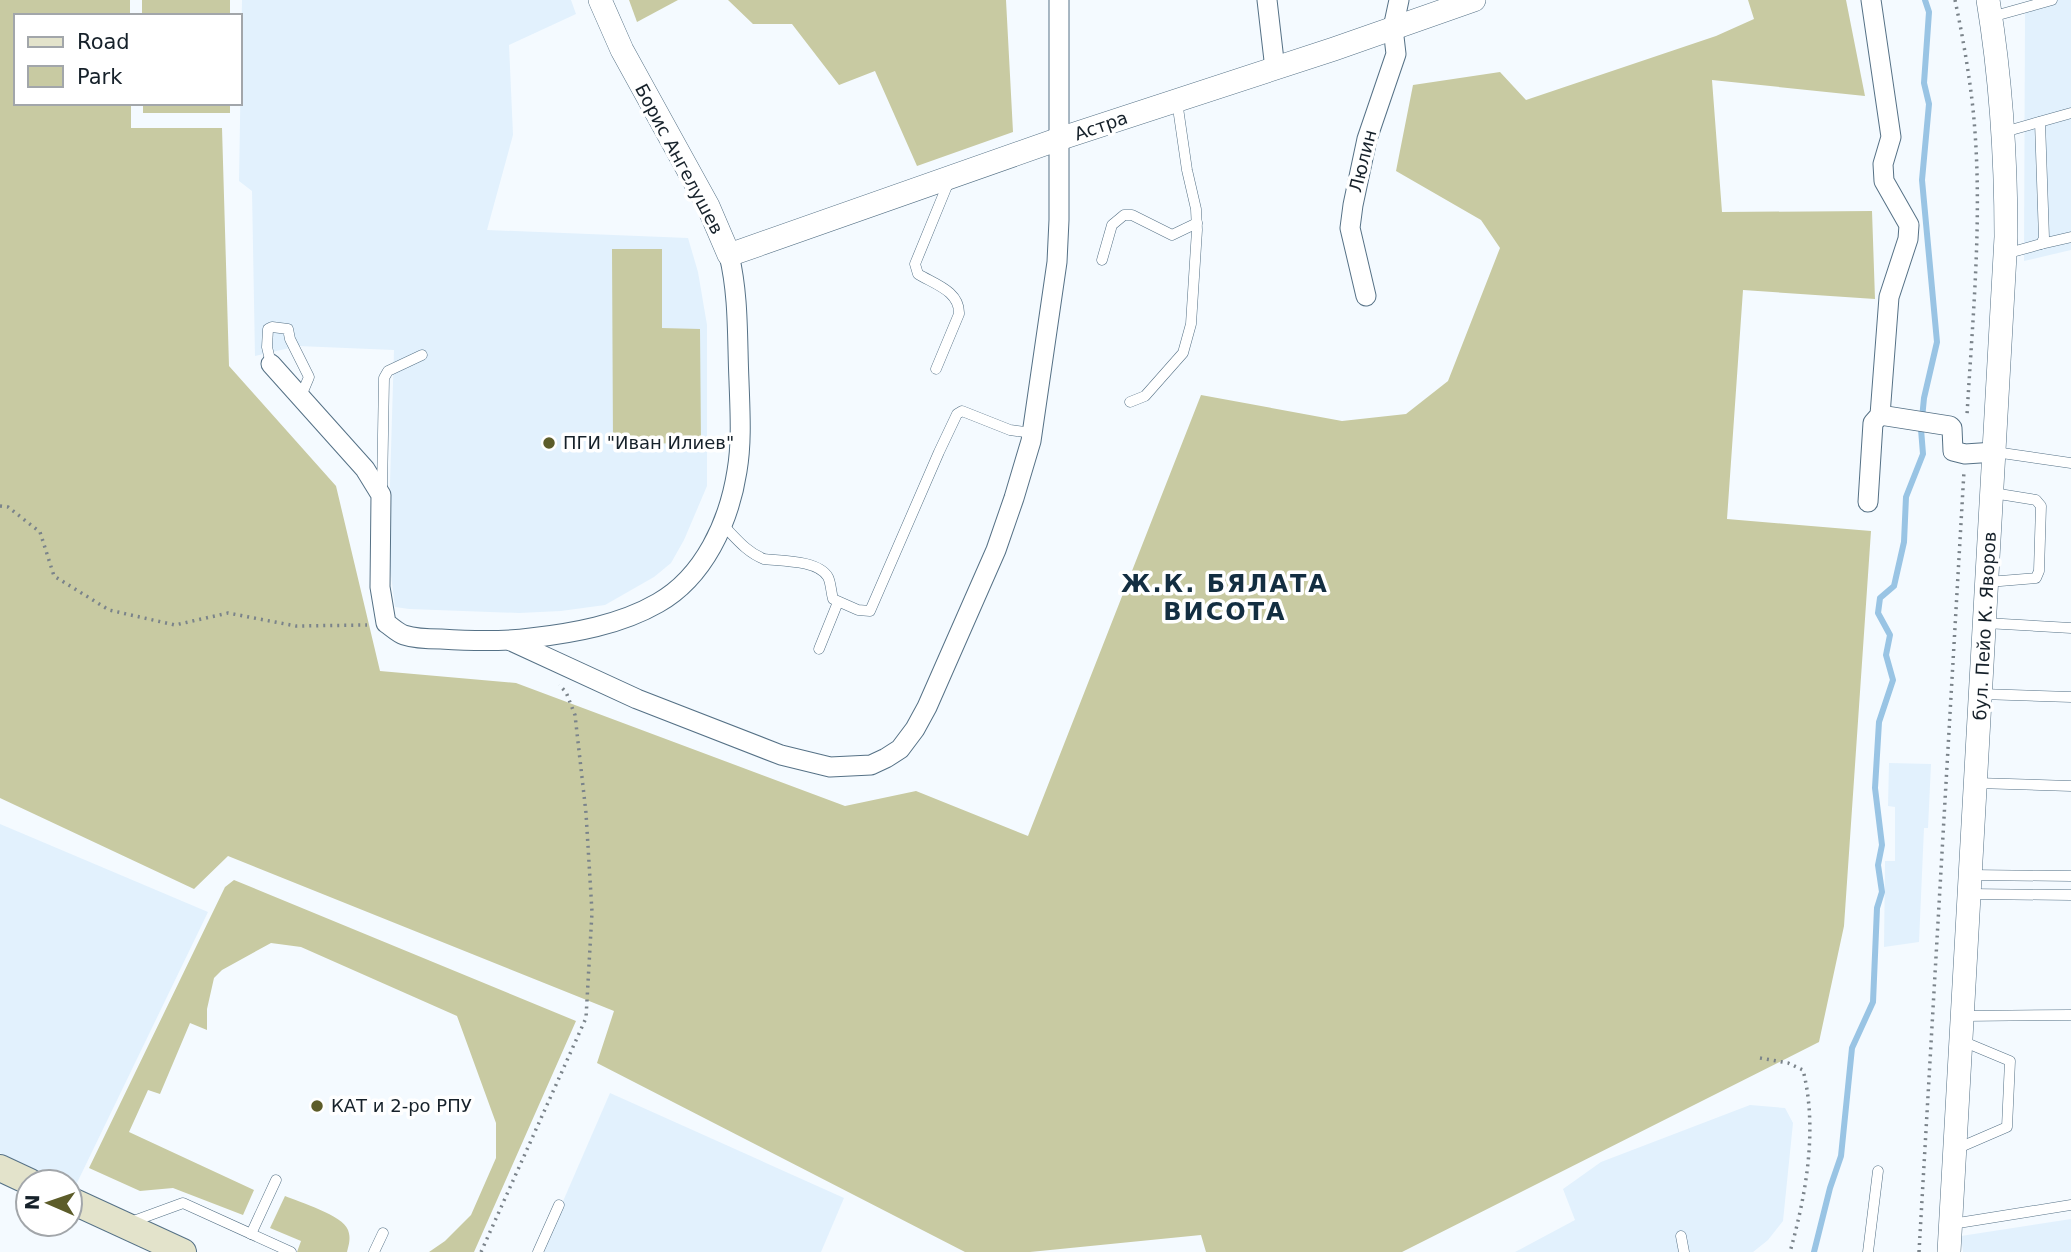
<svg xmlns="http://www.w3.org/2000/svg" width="2071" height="1252" viewBox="0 0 2071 1252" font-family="'DejaVu Sans',sans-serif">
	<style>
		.built { fill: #e2f1fd }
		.green { fill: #c8caa2 }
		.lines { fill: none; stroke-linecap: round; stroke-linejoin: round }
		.stream { stroke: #99c4e4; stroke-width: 6 }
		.service-casing { stroke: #557186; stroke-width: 11 }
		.minor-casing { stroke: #557186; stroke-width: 21 }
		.tertiary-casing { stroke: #557186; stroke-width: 24 }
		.secondary-casing { stroke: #557186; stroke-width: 28 }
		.path { stroke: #7a838a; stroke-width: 3.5; stroke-dasharray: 2 5; stroke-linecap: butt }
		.service { stroke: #fff; stroke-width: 10 }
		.minor { stroke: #fff; stroke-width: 19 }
		.tertiary { stroke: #fff; stroke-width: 23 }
		.secondary { stroke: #e3e3cb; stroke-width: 26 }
		.poi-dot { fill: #5c5c29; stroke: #fff; stroke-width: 2.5 }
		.labels { text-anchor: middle; stroke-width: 7; stroke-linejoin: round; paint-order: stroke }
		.street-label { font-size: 18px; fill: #16212a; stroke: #fff }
		.poi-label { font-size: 18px; fill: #16212a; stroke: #fff; text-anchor: start }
		.district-label { font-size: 24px; font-weight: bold; letter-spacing: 2px; fill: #132e41; stroke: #fff }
	</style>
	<rect width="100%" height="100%" fill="#f4faff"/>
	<g class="built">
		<polygon points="242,0 571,0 576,14 509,45 513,135 487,230 688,238 698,272 707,325 707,486 684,540 671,563 654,577 605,605 561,611 519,613 409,609 395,607 388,551 394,350 298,346 255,356 252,191 239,181"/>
		<polygon points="2054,0 2071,0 2071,250 2024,261 2025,13"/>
		<polygon points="1889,763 1931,764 1928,828 1924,828 1919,942 1884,947 1885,861 1895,861 1895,807 1888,806"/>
		<polygon points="0,824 208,912 75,1187 70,1185 70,1182 64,1182 0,1153"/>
		<polygon points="610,1093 844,1198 821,1252 541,1252"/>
		<polygon points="1750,1105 1785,1108 1793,1123 1783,1221 1768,1240 1753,1252 1515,1252 1575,1220 1563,1189 1601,1162"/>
		<polygon points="2071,1219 2071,1252 1963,1252 1961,1236"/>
	</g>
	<g class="green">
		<polygon points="0,0 130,0 130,16 16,16 16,103 131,103 131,128 222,128 229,366 336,486 380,671 516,683 845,806 916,791 1028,836 1201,395 1342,421 1406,414 1448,381 1500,248 1481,220 1396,171 1413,85 1500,72 1526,100 1716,36 1754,19 1748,0 1846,0 1865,96 1712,80 1722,212 1872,211 1875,299 1743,290 1727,519 1871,531 1844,926 1819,1042 1402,1252 1206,1252 1201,1235 1030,1252 965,1252 597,1063 614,1011 228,856 194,889 0,798"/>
		<rect x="142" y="0" width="88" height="16"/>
		<polygon points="629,0 678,0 637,22"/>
		<polygon points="728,0 1006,0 1013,132 917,166 875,71 839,85 792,24 753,24"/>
		<rect x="143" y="103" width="87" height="10"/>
		<polygon points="612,249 662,249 662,328 700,329 701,443 613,444"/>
		<polygon points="234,880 576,1021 474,1252 429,1252 445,1241 471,1215 496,1158 496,1123 457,1016 301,947 271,943 222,970 214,978 207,1009 207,1030 190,1023 160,1094 148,1090 129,1132 254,1190 243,1215 173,1188 140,1191 89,1168 225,887"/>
		<path d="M 285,1196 C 299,1202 343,1215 348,1230 C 351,1238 349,1244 347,1252 L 297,1252 L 301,1241 L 270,1228 Z"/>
	</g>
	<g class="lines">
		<polyline class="stream" points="1814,1252 1830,1188 1841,1156 1852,1048 1873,1002 1877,908 1882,892 1878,865 1882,845 1875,788 1879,722 1893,680 1886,655 1890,635 1878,613 1880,598 1894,586 1904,542 1906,497 1923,454 1921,429 1924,398 1937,342 1922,180 1929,104 1924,83 1929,12 1925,0"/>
		<g class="service-casing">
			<g id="service">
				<polyline points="1991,17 2052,0"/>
				<polyline points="2004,132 2071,113"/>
				<polyline points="2041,244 2071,237"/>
				<polyline points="2005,254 2041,244 2044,238 2040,122"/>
				<polyline points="1102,260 1112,225 1124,215 1132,215 1172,235 1197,223"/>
				<polyline points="271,364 267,347 268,329 272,327 288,329 290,339 309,377 301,396"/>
				<path d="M 936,369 L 959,314 C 960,291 934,284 918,274 L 915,264 L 949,181"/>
				<polyline points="1130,402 1145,396 1183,353 1191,324 1197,230 1196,209 1187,170 1177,101"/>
				<polyline points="1995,452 2071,463"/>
				<polyline points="382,491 384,378 388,371 422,355"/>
				<path d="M 722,524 C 735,537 746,552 764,559 C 781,561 818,560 828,577 C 831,583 831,592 833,599 L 858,610 L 870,611 L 939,452 L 957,414 L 962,411 L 1010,430 L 1032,433"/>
				<polyline points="1988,582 2036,578 2039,571 2041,506 2036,500 1993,493"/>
				<polyline points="1985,623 2071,628"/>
				<polyline points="819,649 838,602"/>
				<polyline points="1981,694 2071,697"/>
				<polyline points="1976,783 2071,786"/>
				<polyline points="1971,875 2071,876"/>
				<polyline points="1970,894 2071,895"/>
				<polyline points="1963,1016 2071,1015"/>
				<polyline points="1956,1149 2007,1127 2010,1061 1962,1041"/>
				<polyline points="131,1222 183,1203 291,1252"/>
				<polyline points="1952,1224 2071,1205"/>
				<polyline points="251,1234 276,1180"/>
				<polyline points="1681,1236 1684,1252"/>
				<polyline points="374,1252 383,1233"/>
				<polyline points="538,1252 559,1205"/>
				<polyline points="1868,1252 1878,1171"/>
			</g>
		</g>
		<g class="minor-casing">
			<g id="minor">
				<polyline points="1267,0 1275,69"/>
				<polyline points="1366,296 1350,228 1353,205 1367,139 1396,54 1393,28 1399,0"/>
				<path d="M 271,364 L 365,469 L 381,495 L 380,587 L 386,623 C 392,627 398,633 404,635 C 416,639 429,639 441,639 C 471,641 501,642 531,638 C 573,633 620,625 658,603 C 704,577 729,522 737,471 C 742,442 740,411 739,381 C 737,339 739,296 729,255"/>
				<polyline points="1880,415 1950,426 1952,428 1953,451 1965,454 1995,452"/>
				<polyline points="1868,502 1873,423 1880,415 1889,297 1908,239 1909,225 1884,181 1883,164 1891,137 1871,0"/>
				<polyline points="511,641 637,699 781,755 830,767 871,765 886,758 900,749 915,729 927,707 996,550 1014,498 1031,441 1057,262 1059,220 1059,0"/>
			</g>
		</g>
		<g class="tertiary-casing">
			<g id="tertiary">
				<polyline points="600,0 622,50 708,206 729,255 1059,139 1334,49 1474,0"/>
				<path d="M 1949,1252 L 2006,237 C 2006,157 2001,79 1988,0"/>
			</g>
		</g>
		<g class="secondary-casing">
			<g id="secondary">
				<polyline points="0,1168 30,1182"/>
				<polyline points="70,1200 183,1252"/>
			</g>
		</g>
		<g class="path">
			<path d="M 1955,0 C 1962,33 1968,67 1972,100 C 1984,204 1973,311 1967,415"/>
			<polyline points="0,506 8,507 40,532 54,576 109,610 175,625 228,613 296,626 367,625"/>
			<path d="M 1760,1058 L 1788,1063 L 1803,1070 C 1818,1129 1806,1195 1790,1252"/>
			<polyline points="481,1252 586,1018 592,912 586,813 575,715 566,692 559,685"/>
			<polyline points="1919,1252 1964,471"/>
		</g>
		<use href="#service" class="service"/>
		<use href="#minor" class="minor"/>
		<use href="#tertiary" class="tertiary"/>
		<use href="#secondary" class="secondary"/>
	</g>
	<g class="poi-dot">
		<circle cx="549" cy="443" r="7"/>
		<circle cx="317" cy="1106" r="7"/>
	</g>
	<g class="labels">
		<g class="street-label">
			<text transform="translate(1101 126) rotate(-19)" y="6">Астра</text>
			<text transform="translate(679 159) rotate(62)" y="6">Борис Ангелушев</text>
			<text transform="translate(1363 161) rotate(-76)" y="6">Люлин</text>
			<text transform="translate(1985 626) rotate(-87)" y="6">бул. Пейо К. Яворов</text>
		</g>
		<g class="poi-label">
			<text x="563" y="449">ПГИ "Иван Илиев"</text>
			<text x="331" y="1112">КАТ и 2-ро РПУ</text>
		</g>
		<g class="district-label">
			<text x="1225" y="592">Ж.К. БЯЛАТА<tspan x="1225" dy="28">ВИСОТА</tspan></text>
		</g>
	</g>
	<rect x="14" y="14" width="228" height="91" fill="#ffffff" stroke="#a2a6aa" stroke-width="2"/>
	<rect x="28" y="37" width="35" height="10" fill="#e3e3cb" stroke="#a2a6aa" stroke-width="2"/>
	<text x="77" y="49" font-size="21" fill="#16212a">Road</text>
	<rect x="28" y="66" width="35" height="21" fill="#c8caa2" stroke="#a2a6aa" stroke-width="2"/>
	<text x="77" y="84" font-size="21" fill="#16212a">Park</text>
	<g transform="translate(49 1203) rotate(272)"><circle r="33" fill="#ffffff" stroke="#a2a6aa" stroke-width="2"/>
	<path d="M0-5L12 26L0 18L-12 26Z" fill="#5c5c29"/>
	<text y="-10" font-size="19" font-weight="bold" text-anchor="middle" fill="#16212a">N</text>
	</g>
</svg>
